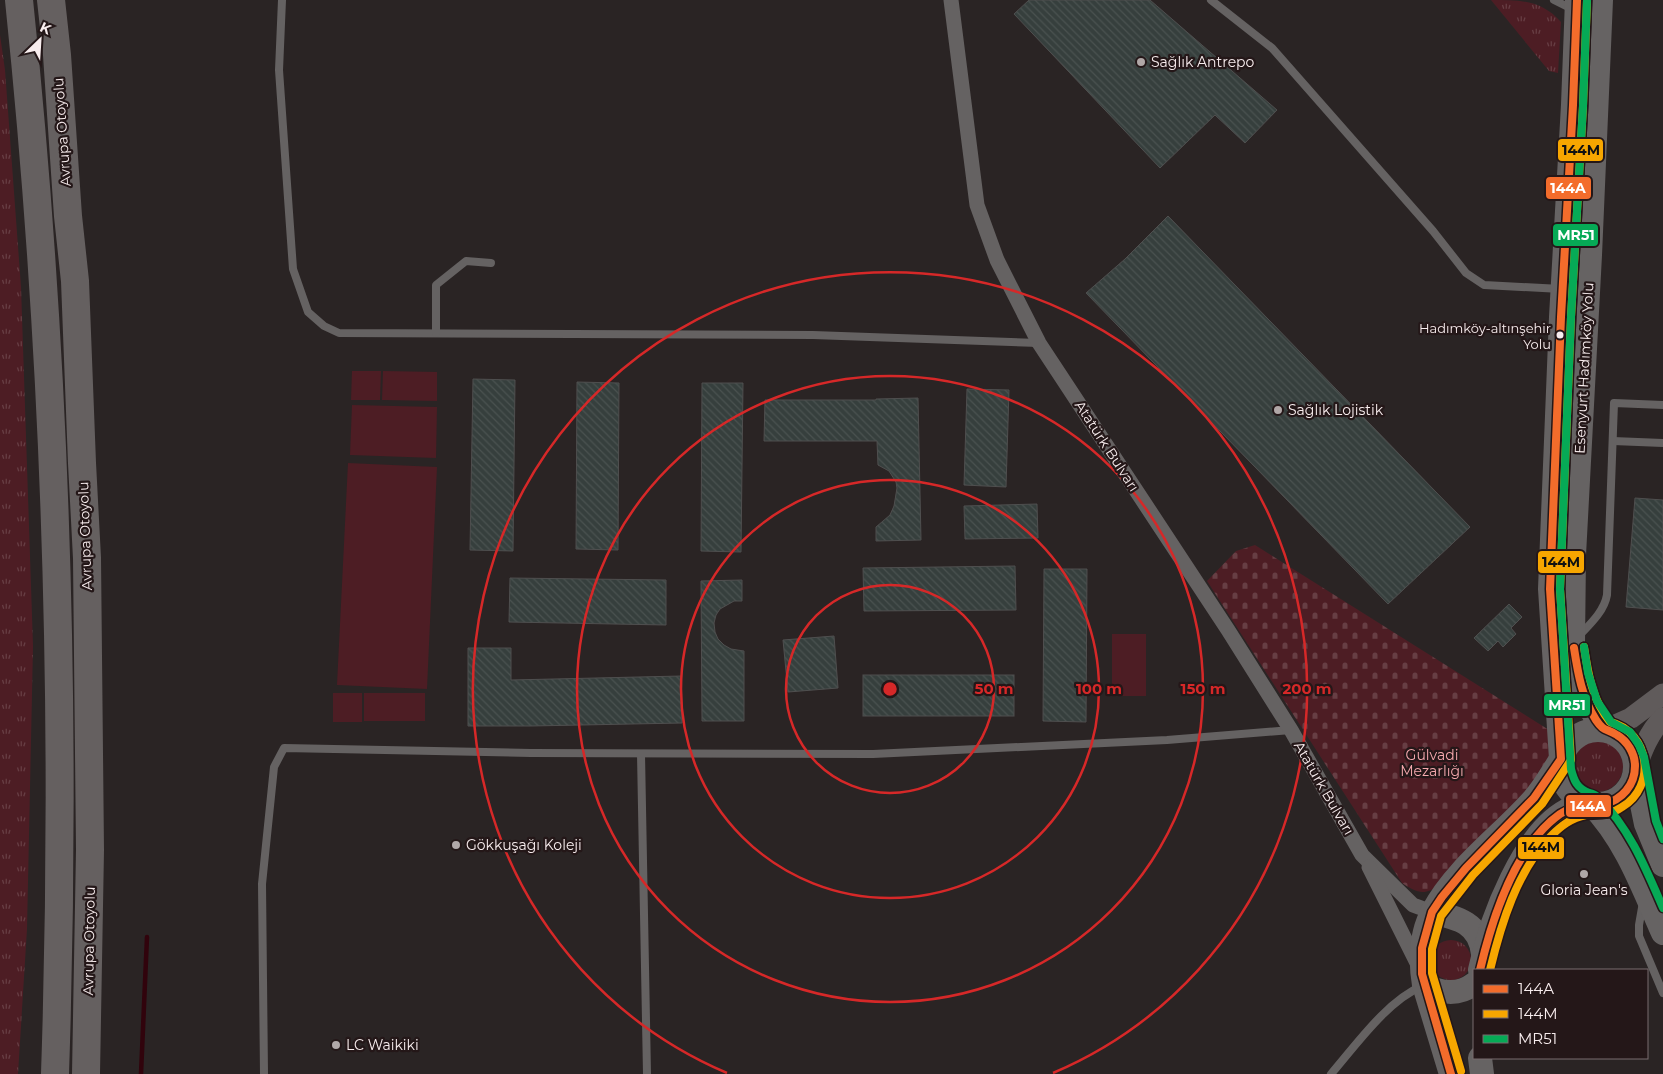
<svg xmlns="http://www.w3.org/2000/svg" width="1663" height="1074" viewBox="0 0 1663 1074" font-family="Montserrat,sans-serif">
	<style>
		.grass { fill: url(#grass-tufts) }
		.cemetery { fill: url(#cemetery-stones) }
		.pitch { fill: #4d1d24 }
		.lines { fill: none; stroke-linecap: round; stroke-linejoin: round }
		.stream { stroke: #31030c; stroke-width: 4.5 }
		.building { fill: url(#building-back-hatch); stroke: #4f4f4f }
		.lane { stroke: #656262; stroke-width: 8 }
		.street { stroke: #656262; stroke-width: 15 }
		.secondary { stroke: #605b5b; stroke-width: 21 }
		.primary { stroke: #666363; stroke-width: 24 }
		.highway { stroke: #656060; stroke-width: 28 }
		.bus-1-casing { stroke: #241718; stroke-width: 11 }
		.bus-2-casing { stroke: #241718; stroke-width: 11 }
		.bus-3-casing { stroke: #241718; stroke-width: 11 }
		.bus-1 { stroke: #f36c2b; stroke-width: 8 }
		.bus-2 { stroke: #f7a600; stroke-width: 8 }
		.bus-3 { stroke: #06aa56; stroke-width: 8 }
		.ring { fill: none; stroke: #d62828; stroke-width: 2.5 }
		.poi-dot { fill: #b0a7a7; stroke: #241718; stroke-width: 2 }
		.bus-dot { fill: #f8edee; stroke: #241718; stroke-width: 2 }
		.labels { text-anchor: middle; stroke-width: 4.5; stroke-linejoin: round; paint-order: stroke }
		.bus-label { font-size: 13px; fill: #f8edee; stroke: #241718; text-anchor: end }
		.poi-label { font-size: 14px; fill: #f8edee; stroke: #241718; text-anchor: start }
		.street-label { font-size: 14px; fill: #f8edee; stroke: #241718 }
		.park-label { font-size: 14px; fill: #f5a9ae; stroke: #241718 }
		.centre { fill: #d62828; stroke: #241718; stroke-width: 2.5 }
		.ring-label { font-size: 15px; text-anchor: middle; font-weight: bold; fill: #d62828; stroke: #241718; stroke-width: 4.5; stroke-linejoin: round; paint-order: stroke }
		.line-badge { stroke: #241718; stroke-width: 2 }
		.badge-label { font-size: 14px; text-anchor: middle; font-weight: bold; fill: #fff }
		.pale-badge-label { font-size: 14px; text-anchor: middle; font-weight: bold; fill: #111 }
	</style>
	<defs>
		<pattern id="grass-tufts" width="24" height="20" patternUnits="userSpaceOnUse" patternTransform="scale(1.25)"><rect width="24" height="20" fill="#4d1d24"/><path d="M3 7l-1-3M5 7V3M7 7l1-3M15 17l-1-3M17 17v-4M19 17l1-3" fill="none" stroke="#673e44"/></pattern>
		<pattern id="cemetery-stones" width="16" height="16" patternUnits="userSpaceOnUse" patternTransform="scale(1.25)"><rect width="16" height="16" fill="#4d1d24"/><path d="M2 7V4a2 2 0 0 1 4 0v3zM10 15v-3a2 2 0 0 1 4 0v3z" fill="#673e44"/></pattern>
		<pattern id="building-back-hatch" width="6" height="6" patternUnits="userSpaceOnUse" patternTransform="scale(1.25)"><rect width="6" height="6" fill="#363f3d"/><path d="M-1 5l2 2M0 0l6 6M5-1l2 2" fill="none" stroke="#4a5250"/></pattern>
	</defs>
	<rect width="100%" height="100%" fill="#2a2424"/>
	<g class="grass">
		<path d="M 1491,0 C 1521,0 1541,0 1561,22 L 1558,73 L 1549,71 Z"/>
		<polygon points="0,35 5,70 21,287 33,646 27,929 18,1074 0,1074"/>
		<circle cx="1597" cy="766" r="26"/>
		<circle cx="1451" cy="960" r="20"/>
	</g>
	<path class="cemetery" d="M 1255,545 L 1549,730 L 1549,756 L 1543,772 L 1440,885 C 1424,896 1417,893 1402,883 L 1207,581 L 1236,551 Z"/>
	<g class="pitch">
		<polygon points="352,371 381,371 380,400 351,400"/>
		<polygon points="383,371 437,372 437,401 382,400"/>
		<polygon points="352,405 437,407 436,458 350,455"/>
		<polygon points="348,463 437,467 427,689 337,685"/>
		<rect x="1112" y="634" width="34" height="62"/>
		<rect x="333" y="693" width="29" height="29"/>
		<rect x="364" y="693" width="61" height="28"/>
	</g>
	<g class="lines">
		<polyline class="stream" points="141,1074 147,937"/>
	</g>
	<g class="building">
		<polygon points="1029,0 1150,0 1277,110 1245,143 1215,115 1160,168 1014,14"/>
		<polygon points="1168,216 1470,527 1388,604 1086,293 1125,259"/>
		<polygon points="473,379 515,380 513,551 470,550"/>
		<polygon points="577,382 619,383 618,550 576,549"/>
		<polygon points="702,383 743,383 741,552 701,551"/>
		<polygon points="967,389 1009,390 1006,487 964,485"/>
		<polygon points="918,398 921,540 876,541 876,527 890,515 894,506 897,488 896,482 889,471 878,465 877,441 764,441 765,400 876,400 876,399"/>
		<polygon points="1635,498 1663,500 1663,610 1626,607"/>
		<polygon points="1037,504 1038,538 965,539 964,506"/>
		<polygon points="1015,566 1016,610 864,611 863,568"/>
		<polygon points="1044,569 1087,569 1086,722 1043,721"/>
		<polygon points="510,578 666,580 666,625 509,622"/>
		<polygon points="742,580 742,601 734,601 720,609 716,615 714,623 715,632 718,639 724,645 731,649 744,651 744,721 702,721 701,581"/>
		<polygon points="1509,604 1522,617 1511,628 1516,634 1503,647 1498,641 1488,651 1474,638"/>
		<polygon points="834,636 838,688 788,692 783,640"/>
		<polygon points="468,648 511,648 511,680 681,676 682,723 531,726 468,726"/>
		<rect x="863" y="675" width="151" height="41"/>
	</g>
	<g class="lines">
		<g class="lane">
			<polyline points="282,0 279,70 293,269 308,312 324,326 339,333 813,335 1039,343"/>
			<polyline points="1211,0 1272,48 1433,231 1466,273 1484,285 1561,289"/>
			<polyline points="1554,0 1572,9"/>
			<polyline points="436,333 436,285 466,261 491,263"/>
			<polyline points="1613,441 1663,443"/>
			<path d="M 1578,637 C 1589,625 1604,612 1607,595 L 1614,403 L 1663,405"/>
			<polyline points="641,754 647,1074"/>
			<polyline points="1643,902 1639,925 1639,936 1663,993"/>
			<polyline points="264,1074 262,884 274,767 284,748 531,753 873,754 1167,740 1291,730"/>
			<path d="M 1331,1074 C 1356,1045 1387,1001 1422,986"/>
		</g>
		<g class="street">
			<polyline points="951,0 977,205 997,260 1039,343 1228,630 1291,730 1362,855 1413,905 1432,912"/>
			<polyline points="1369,867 1419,967"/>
		</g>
		<g class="secondary">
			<polyline points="1604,730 1631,718 1663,694"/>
			<path d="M 1635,770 C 1642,751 1649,732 1663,718"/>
		</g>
		<g class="primary">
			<polyline points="1601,0 1590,255 1574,555 1573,643 1578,675 1588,705 1604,730"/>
			<circle cx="1598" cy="767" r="37"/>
			<polyline points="1561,759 1550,589 1561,317 1573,105 1577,0"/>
			<polyline points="1635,770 1646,824 1663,865"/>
			<path d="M 1591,804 C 1626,840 1643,888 1663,933"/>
			<path d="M 1432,912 C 1458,918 1480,923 1483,954"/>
			<path d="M 1480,970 C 1490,922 1524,828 1572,808 C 1578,806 1585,805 1591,804"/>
			<path d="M 1424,985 C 1441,993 1458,996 1474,984"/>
			<polyline points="1480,1058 1482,1074"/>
			<path d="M 1451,1074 L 1424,985 C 1420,961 1421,933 1433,911 C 1456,868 1501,836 1533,800 C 1544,788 1552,773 1561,759"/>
		</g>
		<g class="highway">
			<path d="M 19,0 C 56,356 67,716 55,1074"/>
			<polyline points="51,0 57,55 68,216 75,281 82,463 87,558 90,850 86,1074"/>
		</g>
		<g class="bus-1-casing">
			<g id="bus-1">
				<path d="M 1480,970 C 1492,919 1515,846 1560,814 C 1574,805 1589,807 1604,804 C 1622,800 1635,785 1635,766 C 1635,753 1627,741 1617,735 C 1606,728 1604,732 1596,720 C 1582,698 1578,674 1574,648"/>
				<polyline points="1451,1074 1422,974 1422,948 1432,912 1442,897 1466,868 1534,798 1561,759 1550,589 1561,317 1573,105 1577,0"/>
			</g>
		</g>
		<g class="bus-2-casing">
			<g id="bus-2">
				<path d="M 1490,970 C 1501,924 1517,871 1551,836 C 1561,826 1571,818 1586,815 C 1599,814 1611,815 1622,807 C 1657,786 1650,732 1610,722 C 1592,700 1588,673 1584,647"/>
				<polyline points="1461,1071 1432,973 1432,949 1441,916 1473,875 1542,804 1571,760 1560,589 1571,317 1583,106 1587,0"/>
			</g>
		</g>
		<g class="bus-3-casing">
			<g id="bus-3">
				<path d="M 1587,0 L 1583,106 L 1571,317 L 1560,589 L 1571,769 C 1574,781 1577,788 1589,793 C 1593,794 1596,795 1599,798 C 1630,829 1646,869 1663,908"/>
				<polyline points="1584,647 1588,673 1597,701 1611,722 1630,732 1639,745 1644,757 1656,821 1663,839"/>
			</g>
		</g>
		<use href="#bus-1" class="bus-1"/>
		<use href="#bus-2" class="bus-2"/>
		<use href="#bus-3" class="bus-3"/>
	</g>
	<g class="ring">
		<circle cx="890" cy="689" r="104"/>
		<circle cx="890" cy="689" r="209"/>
		<circle cx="890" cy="689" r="313"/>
		<path d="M727 1073A417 417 0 1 1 1053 1073"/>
	</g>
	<g class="poi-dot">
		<circle cx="1141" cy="62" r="5"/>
		<circle cx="1278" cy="410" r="5"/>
		<circle cx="456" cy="845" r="5"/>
		<circle cx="1584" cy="874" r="5"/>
		<circle cx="336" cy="1045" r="5"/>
	</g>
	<circle class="bus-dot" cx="1560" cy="335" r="4.5"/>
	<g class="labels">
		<g class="bus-label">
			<text x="1551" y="333">Hadımköy-altınşehir<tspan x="1551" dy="16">Yolu</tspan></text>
		</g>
		<g class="poi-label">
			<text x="1151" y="67">Sağlık Antrepo</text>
			<text x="1288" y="415">Sağlık Lojistik</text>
			<text x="466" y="850">Gökkuşağı Koleji</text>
			<text x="1584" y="895" text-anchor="middle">Gloria Jean's</text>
			<text x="346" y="1050">LC Waikiki</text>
		</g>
		<g class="street-label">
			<text transform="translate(62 132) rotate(-94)" y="5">Avrupa Otoyolu</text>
			<text transform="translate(1584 368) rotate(-87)" y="5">Esenyurt Hadımköy Yolu</text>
			<text transform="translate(1107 446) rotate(57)" y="5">Atatürk Bulvarı</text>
			<text transform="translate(85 536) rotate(-92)" y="5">Avrupa Otoyolu</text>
			<text transform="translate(1324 788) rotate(60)" y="5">Atatürk Bulvarı</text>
			<text transform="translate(89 941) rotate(-89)" y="5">Avrupa Otoyolu</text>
		</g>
		<g class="park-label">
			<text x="1432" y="760">Gülvadi<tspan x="1432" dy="16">Mezarlığı</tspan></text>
		</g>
	</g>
	<circle cx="890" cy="689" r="8" class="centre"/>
	<g class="ring-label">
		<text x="994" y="694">50 m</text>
		<text x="1099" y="694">100 m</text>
		<text x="1203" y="694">150 m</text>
		<text x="1307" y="694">200 m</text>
	</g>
	<g class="line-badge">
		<rect x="1557" y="138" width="47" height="24" rx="5" fill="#f7a600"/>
		<rect x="1545" y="176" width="47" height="24" rx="5" fill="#f36c2b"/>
		<rect x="1552" y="223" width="47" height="24" rx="5" fill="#06aa56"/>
		<rect x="1537" y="550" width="48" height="24" rx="5" fill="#f7a600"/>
		<rect x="1543" y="693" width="48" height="24" rx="5" fill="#06aa56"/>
		<rect x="1565" y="794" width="47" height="24" rx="5" fill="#f36c2b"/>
		<rect x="1517" y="836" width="48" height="24" rx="5" fill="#f7a600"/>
	</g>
	<g class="badge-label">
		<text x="1568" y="193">144A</text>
		<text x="1576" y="240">MR51</text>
		<text x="1567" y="710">MR51</text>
		<text x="1588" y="811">144A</text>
	</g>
	<g class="pale-badge-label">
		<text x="1581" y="155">144M</text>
		<text x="1561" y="567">144M</text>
		<text x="1541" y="852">144M</text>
	</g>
	<rect x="1473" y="969" width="175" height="90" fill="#241718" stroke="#796d6e"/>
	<rect x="1483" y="985" width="25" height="8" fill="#f36c2b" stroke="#796d6e"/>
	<text x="1518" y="994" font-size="15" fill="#f8edee">144A</text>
	<rect x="1483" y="1010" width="25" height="8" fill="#f7a600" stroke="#796d6e"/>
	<text x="1518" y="1019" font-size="15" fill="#f8edee">144M</text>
	<rect x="1483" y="1035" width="25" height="8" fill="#06aa56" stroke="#796d6e"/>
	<text x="1518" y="1044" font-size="15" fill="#f8edee">MR51</text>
	<g transform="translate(40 40) rotate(25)" stroke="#241718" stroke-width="4" paint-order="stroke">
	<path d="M0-4L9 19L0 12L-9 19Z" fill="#f8edee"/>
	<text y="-8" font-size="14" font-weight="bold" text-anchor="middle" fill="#f8edee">K</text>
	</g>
</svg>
